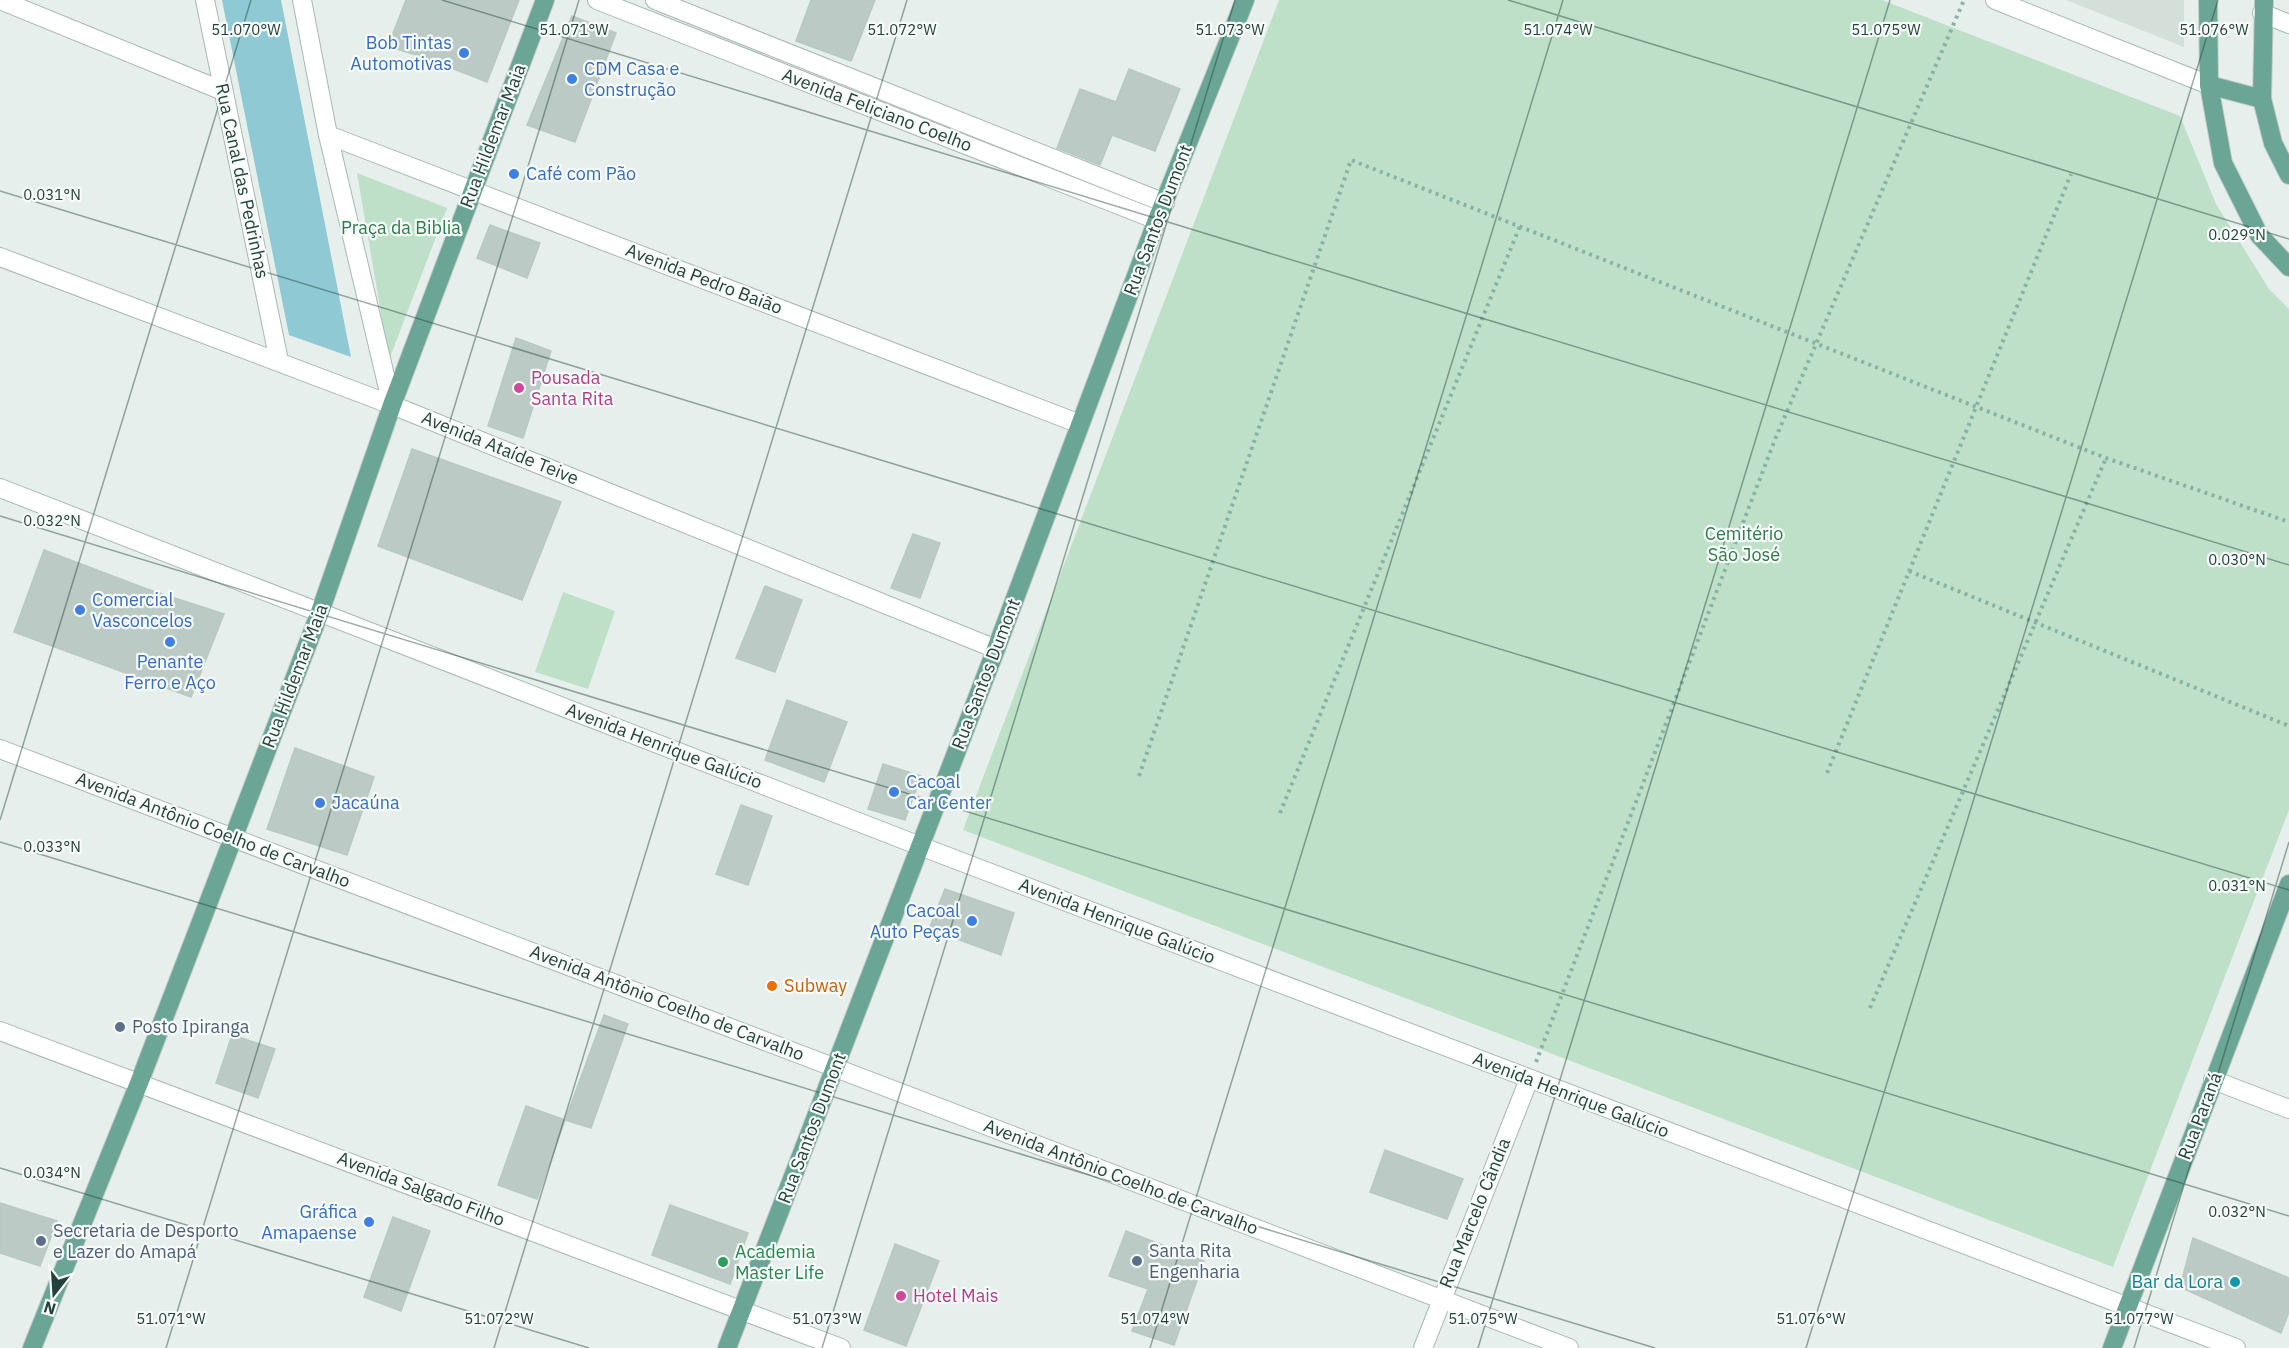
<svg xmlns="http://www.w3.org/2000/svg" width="2289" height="1348" viewBox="0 0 2289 1348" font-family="'IBM Plex Sans',sans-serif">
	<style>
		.built { fill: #d4dfda }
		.green { fill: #bfe0c8 }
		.water { fill: #8ec9d4 }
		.building { fill: #bbcac4; stroke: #b8c9c2; stroke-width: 1.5 }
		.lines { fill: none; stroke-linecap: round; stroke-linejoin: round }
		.minor-casing { stroke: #a8b8b2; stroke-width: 20 }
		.major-casing { stroke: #c2cac8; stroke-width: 20 }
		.path { stroke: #86b3a5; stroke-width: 4; stroke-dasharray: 3 4.5; stroke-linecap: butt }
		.minor { stroke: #fff; stroke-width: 18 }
		.major { stroke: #6aa596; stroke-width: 18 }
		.ticks { fill: none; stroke: #24423a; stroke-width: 1.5; stroke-opacity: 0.45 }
		.shop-dot { fill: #3f7fe0; stroke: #f7fbf9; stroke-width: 2 }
		.hotel-dot { fill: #d1479c; stroke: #f7fbf9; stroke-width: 2 }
		.food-dot { fill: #e8710a; stroke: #f7fbf9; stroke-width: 2 }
		.service-dot { fill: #5c6f8a; stroke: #f7fbf9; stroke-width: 2 }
		.leisure-dot { fill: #2e9e5b; stroke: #f7fbf9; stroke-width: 2 }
		.culture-dot { fill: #0f9aa8; stroke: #f7fbf9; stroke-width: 2 }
		.labels { text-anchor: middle; stroke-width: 4.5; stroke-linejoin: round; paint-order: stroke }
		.shop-label { font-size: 18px; fill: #366cbe; stroke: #f7fbf9; text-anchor: start }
		.street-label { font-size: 18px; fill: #24423a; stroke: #f7fbf9 }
		.park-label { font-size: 18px; fill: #2d7a4b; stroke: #f7fbf9 }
		.hotel-label { font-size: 18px; fill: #b23c85; stroke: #f7fbf9; text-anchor: start }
		.food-label { font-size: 18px; fill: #c56008; stroke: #f7fbf9; text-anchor: start }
		.service-label { font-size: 18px; fill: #4e5e75; stroke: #f7fbf9; text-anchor: start }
		.leisure-label { font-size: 18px; fill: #27864d; stroke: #f7fbf9; text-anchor: start }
		.culture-label { font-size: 18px; fill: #0d838f; stroke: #f7fbf9; text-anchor: end }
		.ticks-label { font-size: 15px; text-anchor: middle; fill: #24423a; stroke: #f7fbf9; stroke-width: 4.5; stroke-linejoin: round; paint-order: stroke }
	</style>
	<rect width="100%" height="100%" fill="#e6efeb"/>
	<polygon class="built" points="2066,0 2184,0 2184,47"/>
	<g class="green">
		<polygon points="1279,0 1882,0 2180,116 2216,204 2269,289 2289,309 2289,810 2113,1267 963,830"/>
		<polygon points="357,173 447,208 389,360"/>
		<polygon points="563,592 615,611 588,689 535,672"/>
	</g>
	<polygon class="water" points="222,0 281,0 351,357 289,335"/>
	<g class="building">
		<polygon points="406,0 519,0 487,82 431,60 388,46"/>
		<polygon points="811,0 875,0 851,61 796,41"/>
		<polygon points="572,16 616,33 575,142 527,125"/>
		<polygon points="1129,69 1180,89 1155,151 1112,135 1100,165 1057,148 1080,89 1116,102"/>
		<polygon points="490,225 540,243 527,278 477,258"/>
		<polygon points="516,338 551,351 523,438 488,426"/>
		<polygon points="412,449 561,502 522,600 378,546"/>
		<polygon points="913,534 940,543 920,598 891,588"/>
		<polygon points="44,550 147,589 224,614 191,697 14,632"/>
		<polygon points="765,586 802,600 775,672 736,658"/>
		<polygon points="787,700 847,722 824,782 765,760"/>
		<polygon points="295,748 374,777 347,855 267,829"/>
		<polygon points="883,764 921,776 905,820 868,809"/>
		<polygon points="741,805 772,816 748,885 716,874"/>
		<polygon points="945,889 1014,913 1001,955 929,929"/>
		<polygon points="604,1015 628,1024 591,1128 565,1120"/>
		<polygon points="232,1035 275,1049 258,1098 216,1083"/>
		<polygon points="526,1106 565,1120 537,1199 498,1185"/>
		<polygon points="1385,1150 1463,1179 1447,1219 1370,1192"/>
		<polygon points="0,1203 57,1221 40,1266 0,1253"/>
		<polygon points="670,1205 748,1233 730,1284 652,1255"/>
		<polygon points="393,1217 430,1231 401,1311 364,1297"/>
		<polygon points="1126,1231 1204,1261 1174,1345 1132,1331 1148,1289 1109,1276"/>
		<polygon points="2193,1238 2289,1278 2289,1312 2281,1333 2180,1287"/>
		<polygon points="895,1244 939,1261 906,1346 864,1330"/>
	</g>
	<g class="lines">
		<g class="minor-casing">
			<g id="minor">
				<polyline points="0,0 223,91"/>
				<polyline points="205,0 279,361"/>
				<polyline points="302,0 328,135 392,405"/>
				<polyline points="597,0 1157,220"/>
				<polyline points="655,0 1165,203"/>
				<polyline points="1995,0 2209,85"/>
				<polyline points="2262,13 2289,24"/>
				<polyline points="328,135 1080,424"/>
				<polyline points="0,257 392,405 996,649"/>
				<polyline points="0,488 920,846 2236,1348"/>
				<polyline points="0,749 1569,1348"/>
				<polyline points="0,1031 841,1348"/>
				<polyline points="2213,1080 2289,1109"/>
				<polyline points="1423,1348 1529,1079"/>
			</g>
		</g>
		<g class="major-casing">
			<g id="major">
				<polyline points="2208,0 2209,85 2223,163 2259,235 2289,267"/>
				<polyline points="2264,0 2262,99 2273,143 2289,175"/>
				<polyline points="2209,85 2262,99"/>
				<polyline points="32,1348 139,1083 320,612 392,405 545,0"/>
				<polyline points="727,1348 996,649 1157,220 1245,0"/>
				<polyline points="2112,1348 2289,884"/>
			</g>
		</g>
		<g class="path">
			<polyline points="1909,571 2289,726"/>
			<polyline points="1827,773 2071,174"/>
			<polyline points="1139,776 1351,160 2106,458 2289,522"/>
			<polyline points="1280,813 1520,226"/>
			<polyline points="1870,1008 2106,458"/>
			<polyline points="1536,1062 1776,437 1964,0"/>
		</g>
		<use href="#minor" class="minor"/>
		<use href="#major" class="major"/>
	</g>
	<path class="ticks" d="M 442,0 L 2289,565M 1508,0 L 2289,239M 0,191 L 2289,890M 0,516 L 2289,1216M 0,820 L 251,0M 0,842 L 1655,1348M 0,1168 L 589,1348M 166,1348 L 579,0M 494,1348 L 907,0M 822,1348 L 1235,0M 1150,1348 L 1563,0M 1478,1348 L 1890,0M 1806,1348 L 2218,0M 2134,1348 L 2289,842"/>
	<g class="shop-dot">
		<circle cx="464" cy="53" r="6"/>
		<circle cx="572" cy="79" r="6"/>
		<circle cx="514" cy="174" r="6"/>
		<circle cx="80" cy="610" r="6"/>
		<circle cx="170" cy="642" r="6"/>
		<circle cx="894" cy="792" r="6"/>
		<circle cx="320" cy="803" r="6"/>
		<circle cx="972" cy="921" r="6"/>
		<circle cx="369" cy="1222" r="6"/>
	</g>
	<g class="hotel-dot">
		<circle cx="519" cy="388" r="6"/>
		<circle cx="901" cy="1296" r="6"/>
	</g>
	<circle class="food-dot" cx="772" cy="986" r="6"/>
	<g class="service-dot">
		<circle cx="120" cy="1027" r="6"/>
		<circle cx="41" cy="1241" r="6"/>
		<circle cx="1137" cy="1261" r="6"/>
	</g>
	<circle class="leisure-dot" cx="723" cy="1262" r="6"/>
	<circle class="culture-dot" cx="2235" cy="1282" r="6"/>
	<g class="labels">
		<g class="shop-label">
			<text x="452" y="49" text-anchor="end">Bob Tintas<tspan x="452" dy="21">Automotivas</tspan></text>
			<text x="584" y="75">CDM Casa e<tspan x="584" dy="21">Construção</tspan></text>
			<text x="526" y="180">Café com Pão</text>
			<text x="92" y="606">Comercial<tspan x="92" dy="21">Vasconcelos</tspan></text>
			<text x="170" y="668" text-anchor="middle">Penante<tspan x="170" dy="21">Ferro e Aço</tspan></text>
			<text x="906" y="788">Cacoal<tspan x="906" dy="21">Car Center</tspan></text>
			<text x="332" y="809">Jacaúna</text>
			<text x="960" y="917" text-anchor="end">Cacoal<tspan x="960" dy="21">Auto Peças</tspan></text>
			<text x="357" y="1218" text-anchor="end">Gráfica<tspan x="357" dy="21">Amapaense</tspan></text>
		</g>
		<g class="street-label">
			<text transform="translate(877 110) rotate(21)" y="6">Avenida Feliciano Coelho</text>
			<text transform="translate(493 136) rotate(-69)" y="6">Rua Hildemar Maia</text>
			<text transform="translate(242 181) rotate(78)" y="6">Rua Canal das Pedrinhas</text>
			<text transform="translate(1158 220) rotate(-69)" y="6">Rua Santos Dumont</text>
			<text transform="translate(704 279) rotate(21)" y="6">Avenida Pedro Baião</text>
			<text transform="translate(500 448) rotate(22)" y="6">Avenida Ataíde Teive</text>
			<text transform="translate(986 674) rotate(-69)" y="6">Rua Santos Dumont</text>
			<text transform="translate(295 676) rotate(-69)" y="6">Rua Hildemar Maia</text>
			<text transform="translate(664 746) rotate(21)" y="6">Avenida Henrique Galúcio</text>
			<text transform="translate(213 830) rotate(21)" y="6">Avenida Antônio Coelho de Carvalho</text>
			<text transform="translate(1117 921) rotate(21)" y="6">Avenida Henrique Galúcio</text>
			<text transform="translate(667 1003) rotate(21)" y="6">Avenida Antônio Coelho de Carvalho</text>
			<text transform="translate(1571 1095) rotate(21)" y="6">Avenida Henrique Galúcio</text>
			<text transform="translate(2200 1116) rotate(-69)" y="6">Rua Paraná</text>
			<text transform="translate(812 1128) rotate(-69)" y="6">Rua Santos Dumont</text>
			<text transform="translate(1121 1177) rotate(21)" y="6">Avenida Antônio Coelho de Carvalho</text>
			<text transform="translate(421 1189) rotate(21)" y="6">Avenida Salgado Filho</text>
			<text transform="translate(1475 1213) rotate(-68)" y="6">Rua Marcelo Cândia</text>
		</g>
		<g class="park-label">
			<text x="401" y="234">Praça da Biblia</text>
			<text x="1744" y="540">Cemitério<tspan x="1744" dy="21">São José</tspan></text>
		</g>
		<g class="hotel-label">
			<text x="531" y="384">Pousada<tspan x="531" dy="21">Santa Rita</tspan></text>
			<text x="913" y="1302">Hotel Mais</text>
		</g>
		<g class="food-label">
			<text x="784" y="992">Subway</text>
		</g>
		<g class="service-label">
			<text x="132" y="1033">Posto Ipiranga</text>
			<text x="53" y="1237">Secretaria de Desporto<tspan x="53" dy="21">e Lazer do Amapá</tspan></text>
			<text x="1149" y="1257">Santa Rita<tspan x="1149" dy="21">Engenharia</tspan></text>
		</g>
		<g class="leisure-label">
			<text x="735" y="1258">Academia<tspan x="735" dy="21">Master Life</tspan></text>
		</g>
		<g class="culture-label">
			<text x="2223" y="1288">Bar da Lora</text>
		</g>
	</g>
	<g class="ticks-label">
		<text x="246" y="35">51.070°W</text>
		<text x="574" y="35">51.071°W</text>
		<text x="902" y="35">51.072°W</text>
		<text x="1230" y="35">51.073°W</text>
		<text x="1558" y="35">51.074°W</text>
		<text x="1886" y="35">51.075°W</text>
		<text x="2214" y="35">51.076°W</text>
		<text x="52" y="200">0.031°N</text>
		<text x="2237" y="240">0.029°N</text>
		<text x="52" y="526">0.032°N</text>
		<text x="2237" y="565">0.030°N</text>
		<text x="52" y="852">0.033°N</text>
		<text x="2237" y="891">0.031°N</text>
		<text x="52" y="1178">0.034°N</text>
		<text x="2237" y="1217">0.032°N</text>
		<text x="171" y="1324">51.071°W</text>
		<text x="499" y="1324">51.072°W</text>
		<text x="827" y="1324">51.073°W</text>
		<text x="1155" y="1324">51.074°W</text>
		<text x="1483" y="1324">51.075°W</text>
		<text x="1811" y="1324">51.076°W</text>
		<text x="2139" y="1324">51.077°W</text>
	</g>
	<g transform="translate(54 1294) rotate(197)" stroke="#f7fbf9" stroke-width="4.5" paint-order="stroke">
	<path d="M0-4.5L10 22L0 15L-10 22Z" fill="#24423a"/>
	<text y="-9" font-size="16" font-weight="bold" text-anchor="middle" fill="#24423a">N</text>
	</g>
</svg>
